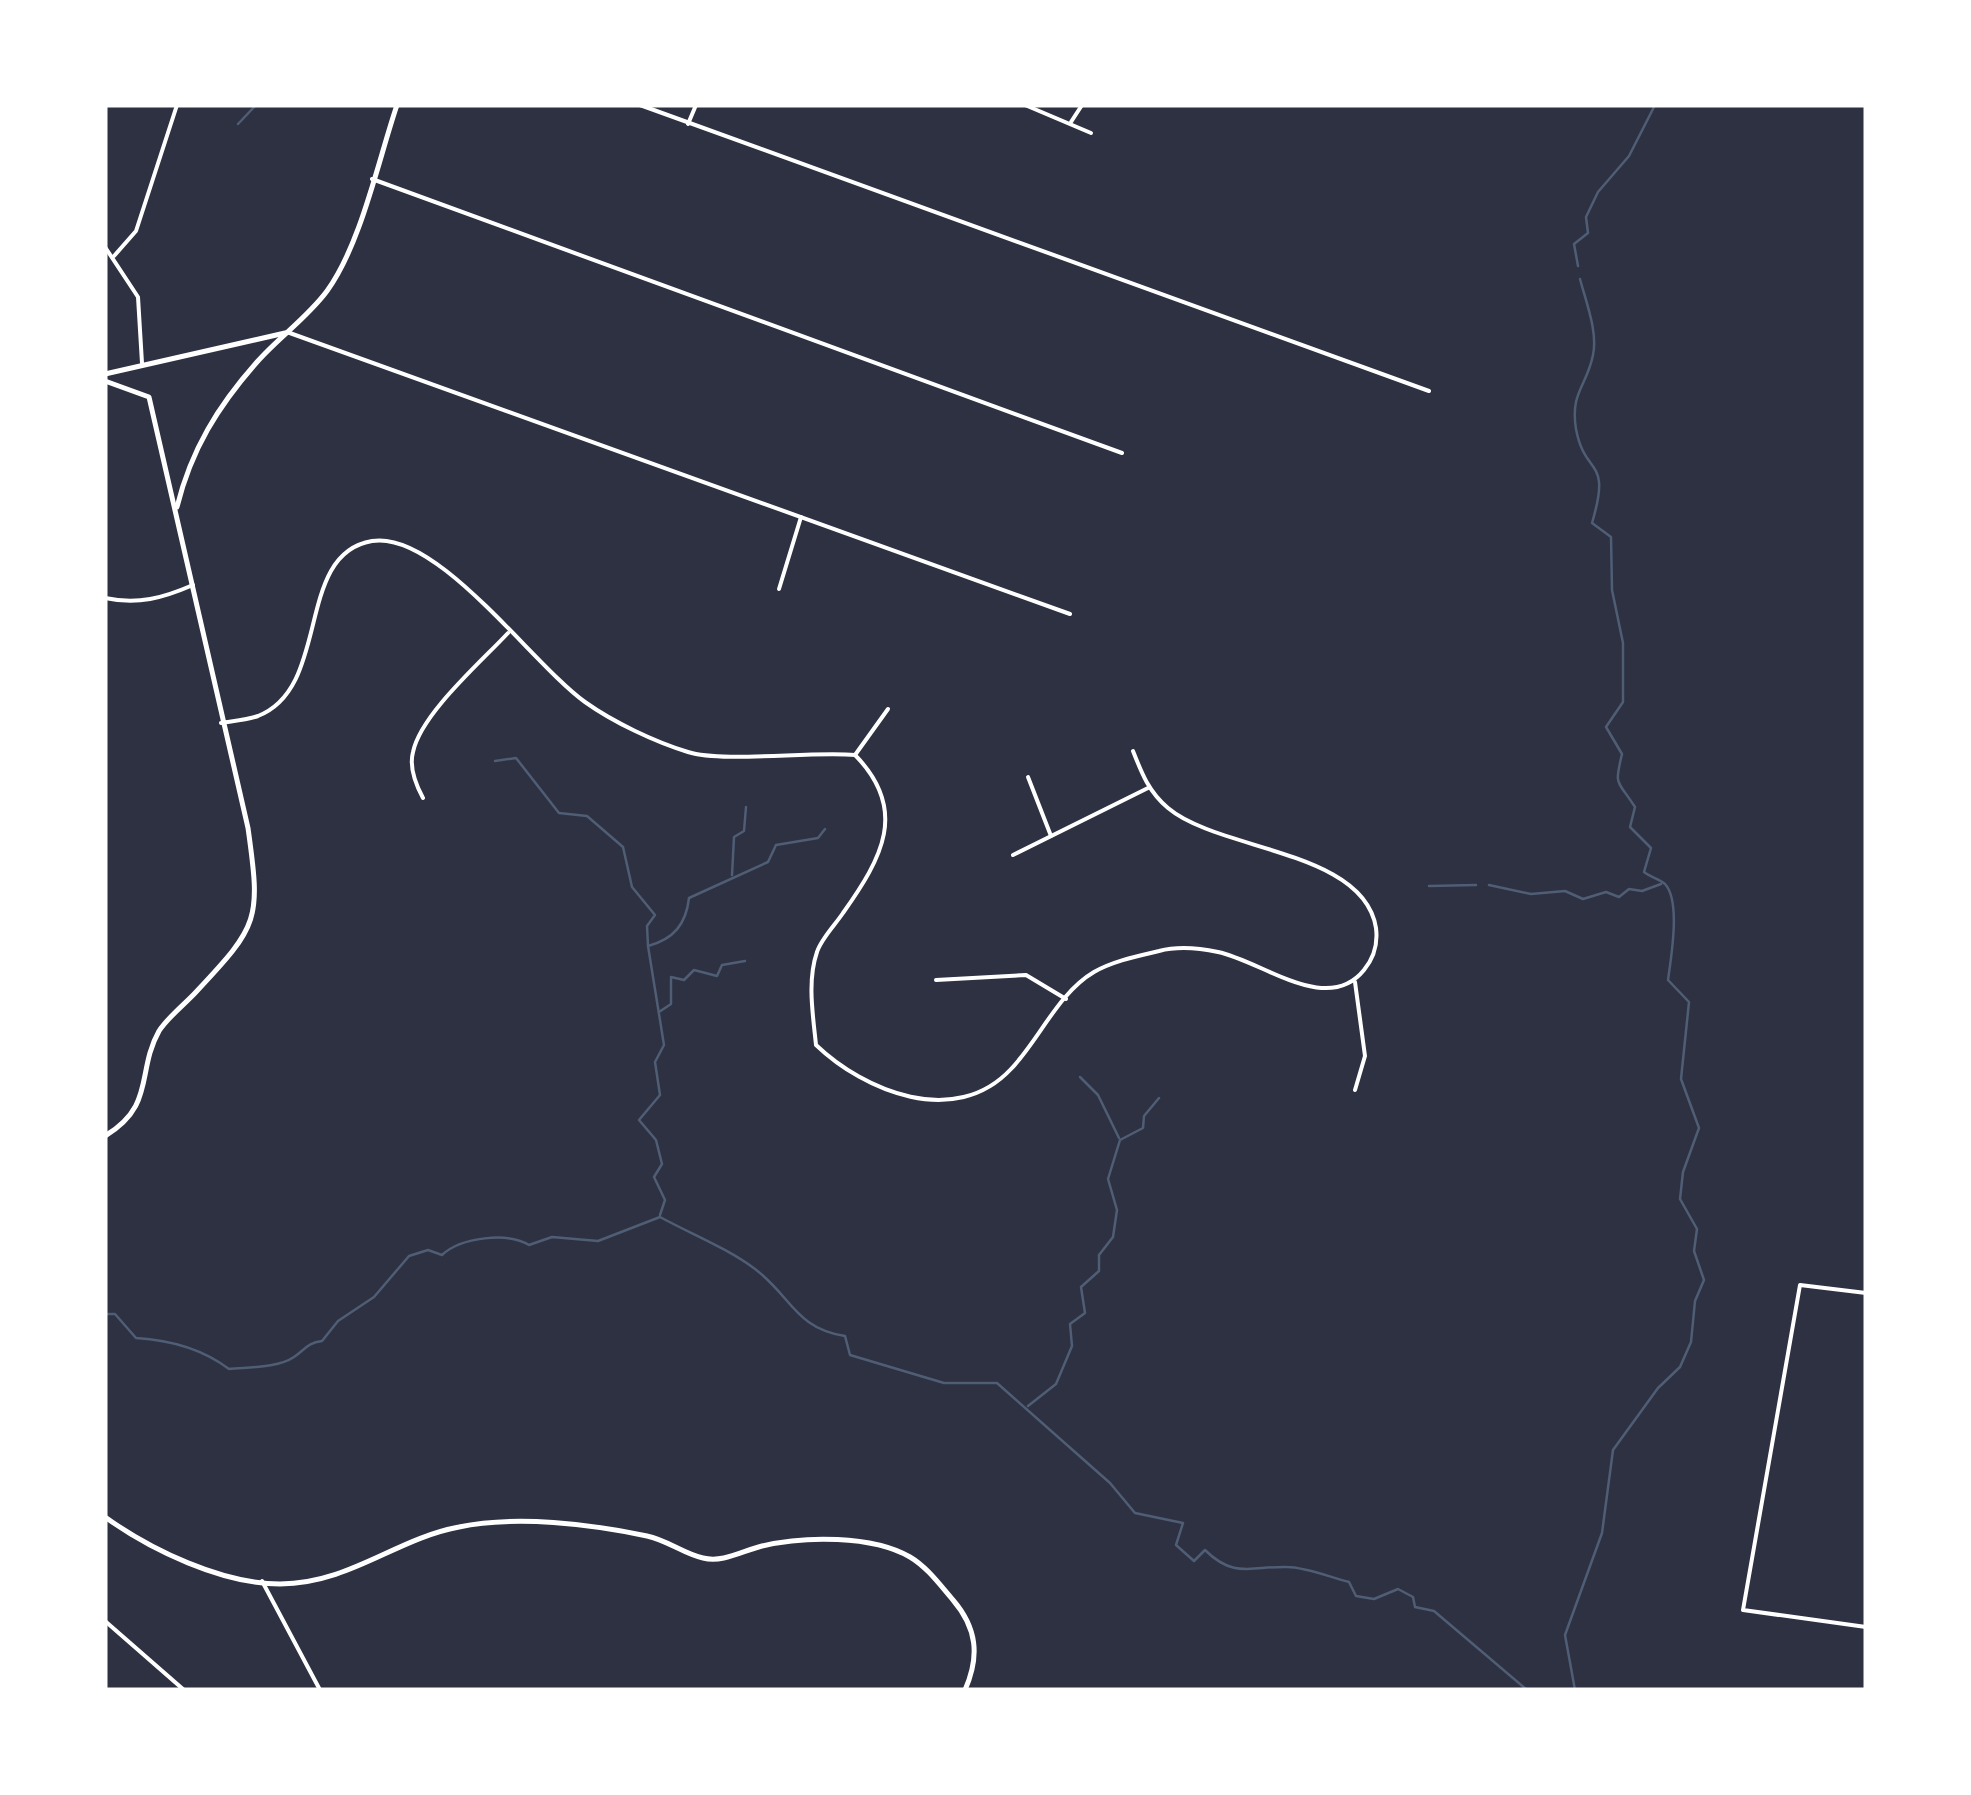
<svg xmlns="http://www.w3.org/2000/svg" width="1971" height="1795" viewBox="0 0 1971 1795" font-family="'Noto Sans',sans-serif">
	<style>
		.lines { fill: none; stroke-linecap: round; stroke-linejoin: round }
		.stream { stroke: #4f5d75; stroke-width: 2.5 }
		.minor { stroke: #fff; stroke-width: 4 }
		.tertiary { stroke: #fff; stroke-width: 5 }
	</style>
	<rect width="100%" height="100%" fill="#2d3142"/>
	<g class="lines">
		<g class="stream">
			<polyline points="238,124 256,105"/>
			<polyline points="1578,266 1574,244 1588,233 1586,217 1598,192 1629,156 1655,105"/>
			<polyline points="495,761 516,758 559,813 587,816 623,847 632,887 655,915 647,926 648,946"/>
			<polyline points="732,875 734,837 744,831 746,807"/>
			<polyline points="1489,885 1531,894 1565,891 1583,899 1606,892 1619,897 1629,889 1642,891 1661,884"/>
			<polyline points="1429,886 1476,885"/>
			<polyline points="659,1012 671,1004 671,977 684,980 694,970 717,976 722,965 745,961"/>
			<polyline points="1080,1077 1098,1095 1119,1138"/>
			<path d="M 660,1215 L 665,1200 L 654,1177 L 662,1164 L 656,1140 L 639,1120 L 660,1095 L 655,1062 L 664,1045 L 648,946 C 674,939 686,924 689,898 L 768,862 L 776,845 L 818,838 L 825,829"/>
			<path d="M 105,1314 L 115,1314 L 136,1338 C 170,1340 201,1348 229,1369 C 248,1367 278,1368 294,1357 C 306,1349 307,1343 322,1341 L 338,1321 L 374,1297 L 409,1256 L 428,1250 L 442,1255 C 461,1237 508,1232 529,1245 L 552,1237 L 598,1241 L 660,1217 C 691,1234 727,1248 755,1269 C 792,1297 795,1328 845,1336 L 850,1355 L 944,1383 L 997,1383 L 1110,1483 L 1135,1513 L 1183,1523 L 1176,1545 L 1194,1561 L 1205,1550 C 1234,1579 1252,1566 1287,1567 C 1305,1567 1330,1577 1349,1582 L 1356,1596 L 1374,1599 L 1398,1589 L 1413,1597 L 1415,1607 L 1434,1611 L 1527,1690"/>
			<polyline points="1028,1406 1056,1384 1072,1346 1070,1324 1085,1313 1081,1287 1099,1271 1099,1255 1113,1237 1117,1210 1108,1179 1120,1140 1143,1128 1144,1116 1159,1098"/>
			<path d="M 1575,1690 L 1565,1635 L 1602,1533 L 1613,1450 L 1658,1388 L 1680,1367 L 1691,1342 L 1695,1301 L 1704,1280 L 1694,1251 L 1697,1229 L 1680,1199 L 1683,1172 L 1699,1128 L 1681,1079 L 1689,1002 L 1668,980 C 1671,958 1681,901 1665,884 C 1660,879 1650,877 1644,872 L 1651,848 L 1630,827 L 1635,807 C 1617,779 1614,787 1622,754 L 1606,727 L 1623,702 L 1623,643 L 1612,590 L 1611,537 L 1592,523 C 1612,456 1585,478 1576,429 C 1570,392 1587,386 1593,355 C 1598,332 1586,302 1580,279"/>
		</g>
		<g class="minor">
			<polyline points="640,105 1429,391"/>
			<polyline points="1025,105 1091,133"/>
			<polyline points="1071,122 1082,105"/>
			<polyline points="688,124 696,105"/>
			<polyline points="372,179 1122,453"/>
			<polyline points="105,247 138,297 142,363"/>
			<polyline points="114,256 136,231 177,105"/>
			<polyline points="287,332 1070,614"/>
			<polyline points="779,589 801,517"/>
			<path d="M 105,598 C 138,605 163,598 193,585"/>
			<path d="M 221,723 C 233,721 247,720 258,716 C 332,687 294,554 372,541 C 437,530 532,664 585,702 C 613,722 655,742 688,752 C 723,763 811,751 855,755 C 909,810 882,858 843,913 C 835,925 821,939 817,952 C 807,981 813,1015 816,1045 C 864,1091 955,1129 1011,1069 C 1039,1040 1058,993 1094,972 C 1113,961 1138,956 1159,951 C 1178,946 1199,948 1218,952 C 1262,961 1327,1016 1364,970 C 1374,958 1378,944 1376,928 C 1364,850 1219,851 1168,808 C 1149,792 1142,774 1133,751"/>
			<polyline points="855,755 888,709"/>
			<polyline points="1028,777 1051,836"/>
			<path d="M 423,798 C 416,785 409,767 413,752 C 421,714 481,662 508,633"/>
			<polyline points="1013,855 1148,788"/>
			<polyline points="936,980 1026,975 1066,999"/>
			<polyline points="1355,982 1365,1056 1355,1090"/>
			<polyline points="1866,1293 1800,1285 1743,1610 1866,1627"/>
			<polyline points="262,1581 320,1690"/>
			<polyline points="105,1621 184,1690"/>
		</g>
		<g class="tertiary">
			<polyline points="105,374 285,333"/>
			<path d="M 105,381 L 149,397 L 248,828 C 261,920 259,925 196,992 C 185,1004 168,1017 159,1031 C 136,1072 156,1105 105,1136"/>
			<path d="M 177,507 C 191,450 218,406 257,362 C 279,337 307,318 327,291 C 361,244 378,161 397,105"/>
			<path d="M 105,1517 C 151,1550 222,1584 280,1584 C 351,1583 395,1539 459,1527 C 516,1515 591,1524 647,1536 C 667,1540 684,1554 703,1558 C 723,1563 742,1551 762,1546 C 804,1536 872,1535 910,1557 C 927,1567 940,1585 953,1600 C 977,1628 980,1656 965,1690"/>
		</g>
	</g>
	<rect width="1971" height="1795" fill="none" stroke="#ffffff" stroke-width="215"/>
</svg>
